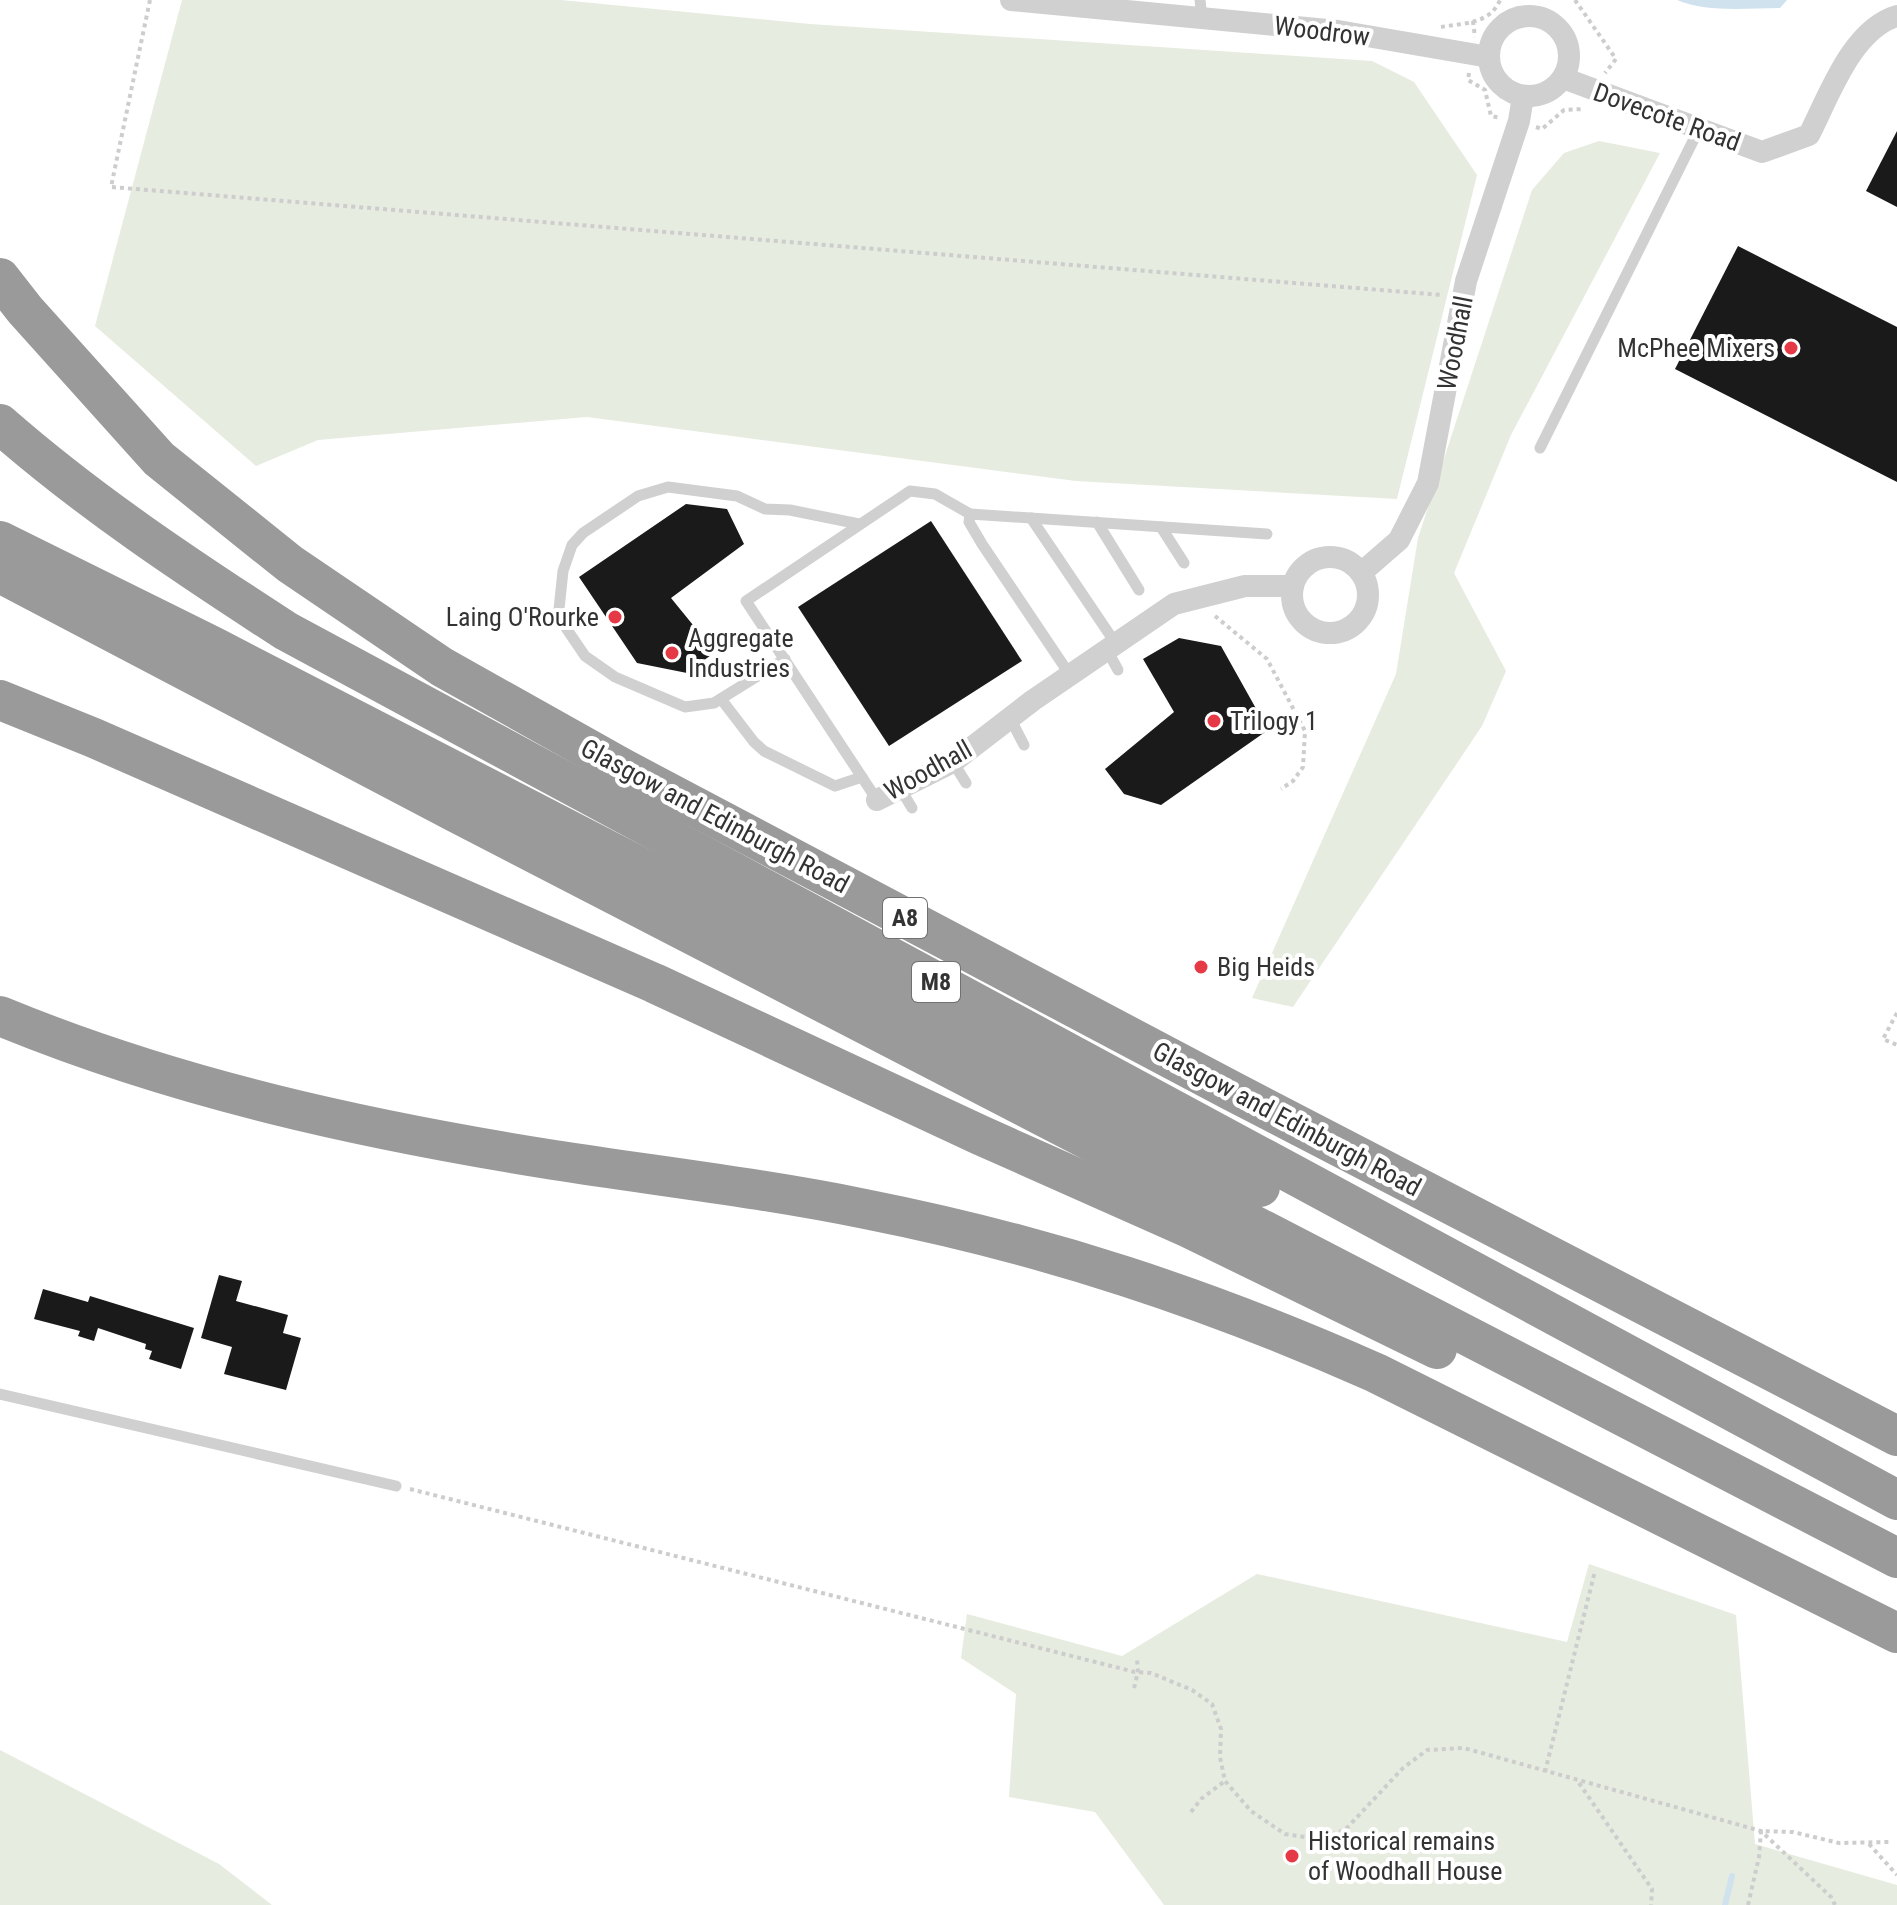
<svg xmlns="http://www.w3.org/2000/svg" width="1897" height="1905" viewBox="0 0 1897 1905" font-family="'Roboto Condensed',sans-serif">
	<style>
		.green { fill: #e6ecdf }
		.water { fill: #cfe2ee }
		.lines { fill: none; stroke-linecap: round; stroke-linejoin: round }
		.stream { stroke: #cfe2ee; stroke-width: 6 }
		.building { fill: #1a1a1a }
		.path { stroke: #cdcdcd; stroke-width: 4; stroke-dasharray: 4 4; stroke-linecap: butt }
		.lane { stroke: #d0d0d0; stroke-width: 11 }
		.street { stroke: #d0d0d0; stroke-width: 22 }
		.highway { stroke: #9a9a9a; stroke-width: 40 }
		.poi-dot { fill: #e63946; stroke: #fff; stroke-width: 3 }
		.labels { text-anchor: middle; stroke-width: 8; stroke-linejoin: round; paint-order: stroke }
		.shield { fill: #fff; stroke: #707070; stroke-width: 2 }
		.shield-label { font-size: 24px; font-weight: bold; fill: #333 }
		.street-label { font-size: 26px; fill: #333; stroke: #fff }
		.poi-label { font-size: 26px; fill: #333; stroke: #fff; text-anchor: start }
	</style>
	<rect width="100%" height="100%" fill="#fff"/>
	<g class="green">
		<polygon points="182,0 561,0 810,24 1372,61 1414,82 1477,175 1397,499 1076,481 587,417 318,440 256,466 95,326"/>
		<polygon points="1599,141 1660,153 1511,435 1454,573 1506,671 1482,726 1293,1007 1252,998 1396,674 1418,538 1532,190 1564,153"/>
		<polygon points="1589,1564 1736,1615 1755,1844 1897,1885 1897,1905 1164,1905 1095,1812 1009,1797 1016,1694 961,1658 967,1614 1122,1656 1257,1574 1567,1642"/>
		<polygon points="0,1750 219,1864 272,1905 0,1905"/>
	</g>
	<path class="water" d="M 1677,0 L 1787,0 L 1780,8 C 1746,8 1708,13 1677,0 Z"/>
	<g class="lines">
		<polyline class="stream" points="1725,1905 1732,1876"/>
	</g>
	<g class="building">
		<polygon points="1897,131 1897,207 1866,191"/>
		<polygon points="1738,246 1897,327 1897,482 1675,369"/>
		<polygon points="686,504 727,509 744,544 671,598 715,652 687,673 637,663 579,577"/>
		<polygon points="931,521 1022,661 889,746 798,607"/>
		<polygon points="1179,638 1221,646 1268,730 1161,805 1124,794 1105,769 1174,712 1143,659"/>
		<polygon points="219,1275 242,1281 236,1301 288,1315 283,1333 301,1338 286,1390 224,1374 232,1347 201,1338"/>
		<polygon points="43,1289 88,1302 90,1296 194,1328 181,1369 149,1359 152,1351 145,1349 146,1344 98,1328 94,1341 78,1336 80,1331 34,1319"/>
	</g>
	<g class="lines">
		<g class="path">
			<polyline points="150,0 111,187 1442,295"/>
			<polyline points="1575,0 1616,59 1605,73"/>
			<polyline points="1473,21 1475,37"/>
			<path d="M 1441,27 C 1464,23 1490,24 1500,0"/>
			<polyline points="1469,73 1468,80 1485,90 1491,116 1501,118"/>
			<polyline points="1536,127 1542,129 1564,110 1584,109"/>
			<polyline points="1215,616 1267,659 1305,731 1303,767 1293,781 1281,789"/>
			<polyline points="1897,1013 1883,1039 1897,1045"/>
			<polyline points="410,1489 1135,1672 1151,1673 1192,1690 1212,1704 1221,1729 1220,1757 1225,1781 1251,1811 1285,1834 1318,1839 1345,1830 1403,1768 1427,1750 1464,1748 1761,1831 1831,1897 1835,1905"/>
			<polyline points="1134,1688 1138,1672 1137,1659"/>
			<polyline points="1545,1772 1595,1571"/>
			<polyline points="1579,1783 1652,1889 1651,1905"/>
			<polyline points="1191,1812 1201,1799 1225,1781"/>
			<polyline points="1869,1844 1897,1875"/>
			<polyline points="1748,1905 1759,1857 1761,1831 1793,1832 1839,1843 1889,1842"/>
		</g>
		<g class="lane">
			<polyline points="1200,0 1202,18"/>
			<polyline points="1540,448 1699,129"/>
			<polyline points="1031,518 1116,644"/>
			<polyline points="1097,522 1139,590"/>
			<polyline points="1161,527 1184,563"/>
			<polyline points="1107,650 1118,670"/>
			<polyline points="785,659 714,703 685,707 615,677 585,656 564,625 559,609 563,571 572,545 583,533 638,496 668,487 737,496 765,509 790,510 859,524"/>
			<polyline points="1070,675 982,544 969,522 970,514 1267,534"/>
			<polyline points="721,699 754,742 764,751 835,786 862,777"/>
			<polyline points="1010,718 1024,745"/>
			<polyline points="953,762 966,783"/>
			<polyline points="900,788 912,808"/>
			<polyline points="877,800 746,601 910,491 935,494 970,514"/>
			<polyline points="0,1394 396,1486"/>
		</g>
		<g class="street">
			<polyline points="1011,0 1338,31 1489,57"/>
			<circle cx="1529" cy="56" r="40"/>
			<path d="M 1563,78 L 1762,152 L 1809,135 C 1829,96 1852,29 1897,16"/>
			<circle cx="1330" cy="595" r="38"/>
			<polyline points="1361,573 1399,540 1428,483 1466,281 1519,121 1523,96"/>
			<polyline points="877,800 953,762 1032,701 1174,604 1245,586 1293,586"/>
		</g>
		<g class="highway">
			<polyline points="0,278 25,310 159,459 290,564 442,667 622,768 1232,1091 1897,1436"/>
			<path d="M 0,424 C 89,502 187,567 286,631 L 1897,1500"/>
			<polyline points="0,541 214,647 1260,1187"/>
			<polyline points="0,573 455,812 1897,1558"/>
			<polyline points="0,700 94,738 654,983 980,1135 1189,1228 1437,1349"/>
			<path d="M 0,1016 C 177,1089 365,1130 554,1160 C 657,1176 762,1188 865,1209 C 1047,1245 1207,1298 1376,1373 L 1897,1633"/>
		</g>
	</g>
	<g class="poi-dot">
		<circle cx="1791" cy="348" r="8"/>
		<circle cx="615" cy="617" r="8"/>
		<circle cx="672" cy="653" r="8"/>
		<circle cx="1214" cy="721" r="8"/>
		<circle cx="1201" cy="967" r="8"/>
		<circle cx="1292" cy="1856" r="8"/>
	</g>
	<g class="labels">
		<g class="shield">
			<rect x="883" y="898" width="44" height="40" rx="6"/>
			<rect x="912" y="962" width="48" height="40" rx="6"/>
		</g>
		<g class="shield-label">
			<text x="905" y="926">A8</text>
			<text x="936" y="990">M8</text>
		</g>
		<g class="street-label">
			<text transform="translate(1322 31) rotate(7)" y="9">Woodrow</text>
			<text transform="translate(1667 117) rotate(20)" y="9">Dovecote Road</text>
			<text transform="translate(1455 343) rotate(-79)" y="9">Woodhall</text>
			<text transform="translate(928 770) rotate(-29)" y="9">Woodhall</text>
			<text transform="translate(715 816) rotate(28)" y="9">Glasgow and Edinburgh Road</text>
			<text transform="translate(1287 1119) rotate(28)" y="9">Glasgow and Edinburgh Road</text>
		</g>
		<g class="poi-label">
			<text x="1775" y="357" text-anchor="end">McPhee Mixers</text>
			<text x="599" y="626" text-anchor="end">Laing O'Rourke</text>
			<text x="688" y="647">Aggregate<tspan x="688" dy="30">Industries</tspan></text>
			<text x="1230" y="730">Trilogy 1</text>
			<text x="1217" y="976">Big Heids</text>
			<text x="1308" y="1850">Historical remains<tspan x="1308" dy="30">of Woodhall House</tspan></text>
		</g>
	</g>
</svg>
